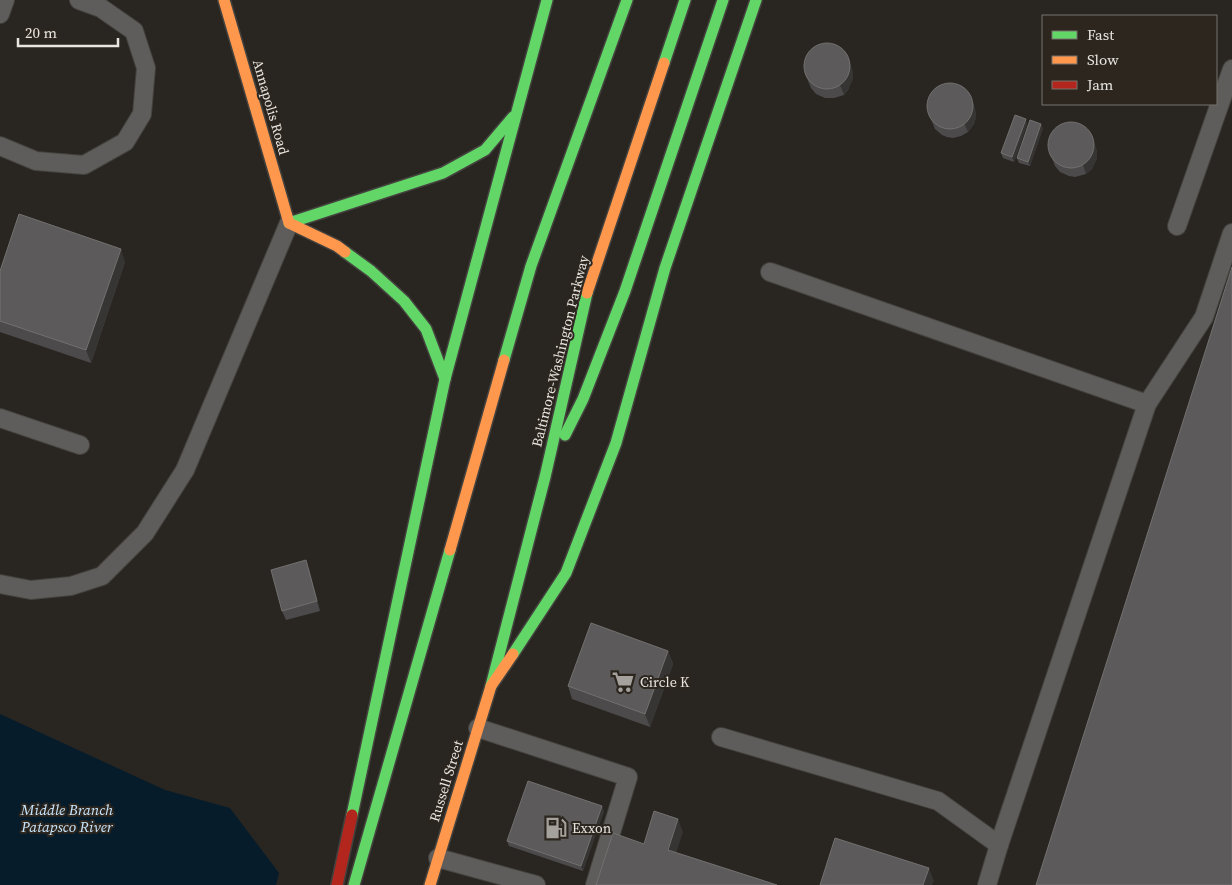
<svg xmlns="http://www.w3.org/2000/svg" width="1232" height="885" viewBox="0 0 1232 885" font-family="'Source Serif 4',serif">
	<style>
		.water { fill: #061c2b }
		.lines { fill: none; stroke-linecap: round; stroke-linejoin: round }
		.lane-casing { stroke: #44423e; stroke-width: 20 }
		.fast-casing { stroke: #44423e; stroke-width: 14 }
		.slow-casing { stroke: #44423e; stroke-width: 14 }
		.jam-casing { stroke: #44423e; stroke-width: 14 }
		.lane { stroke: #5f5d5b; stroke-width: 18 }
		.fast { stroke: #63d668; stroke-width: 11 }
		.slow { stroke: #ff974d; stroke-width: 11 }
		.jam { stroke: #b3261e; stroke-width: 11 }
		.wall { fill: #4d4a4b }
		.shaded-wall { fill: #373434 }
		.building { fill: #5d5a5b; stroke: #737070 }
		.labels { text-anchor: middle; stroke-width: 4; stroke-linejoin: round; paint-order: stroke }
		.street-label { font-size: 14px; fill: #e8e5e0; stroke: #2c261f }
		.poi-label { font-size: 14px; fill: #e8e5e0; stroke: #2c261f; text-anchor: start }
		.water-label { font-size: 15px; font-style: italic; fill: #c6e5fc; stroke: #2c261f }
	</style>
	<rect width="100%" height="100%" fill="#292622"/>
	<polygon class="water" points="0,714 165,790 230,808 279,873 276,885 0,885"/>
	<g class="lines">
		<g class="lane-casing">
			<g id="lane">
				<polyline points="0,14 5,0"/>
				<polyline points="0,146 36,161 84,165 125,142 142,114 146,68 134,31 101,8 79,0"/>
				<polyline points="1177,226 1232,69"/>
				<polyline points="770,272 1147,404"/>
				<polyline points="0,418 80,445"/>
				<polyline points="0,584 31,590 71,586 102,576 145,533 185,470 289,223"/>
				<polyline points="478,728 628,777 595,885"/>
				<polyline points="721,737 938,801 999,845"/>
				<polyline points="438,858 536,885"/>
				<polyline points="987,885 999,845 1147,404 1204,317 1232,233"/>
			</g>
		</g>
		<g class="fast-casing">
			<g id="fast">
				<polyline points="664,63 685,0"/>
				<polyline points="289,223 443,173 485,150 513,117"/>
				<polyline points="345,252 371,271 404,301 426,329 445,379 352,815"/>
				<polyline points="504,360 531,266 627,0"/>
				<polyline points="445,379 547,0"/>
				<polyline points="565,435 583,399 625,291 723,0"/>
				<polyline points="513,654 566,573 616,443 665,268 756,0"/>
				<polyline points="491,686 545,477 587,293"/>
				<polyline points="354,885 450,550"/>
			</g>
		</g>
		<g class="slow-casing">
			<g id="slow">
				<polyline points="224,0 289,223 337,246 345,252"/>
				<polyline points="587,293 664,63"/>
				<polyline points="450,550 504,360"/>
				<polyline points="430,885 491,686 513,654"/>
			</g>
		</g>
		<g class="jam-casing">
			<polyline id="jam" points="337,885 352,815"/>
		</g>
		<use href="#lane" class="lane"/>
		<use href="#fast" class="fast"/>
		<use href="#slow" class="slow"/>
		<use href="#jam" class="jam"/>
	</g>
	<g class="wall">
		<polygon points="804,71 853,72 853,78 848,90 844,95 834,98 825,98 816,94 811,88"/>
		<polygon points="972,100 975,109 976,117 974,124 968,132 961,136 953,138 947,137 942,135 935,129 928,112"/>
		<polygon points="1027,124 1014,162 1003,158 1001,153"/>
		<polygon points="1043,128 1030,166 1019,163 1017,158"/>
		<polygon points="1049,150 1097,150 1097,158 1092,169 1086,174 1075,177 1069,176 1060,172 1055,166"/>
		<polygon points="125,262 91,363 0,332 0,271"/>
		<polygon points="309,569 320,611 286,620 282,611"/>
		<polygon points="668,651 673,664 650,727 572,699 568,686"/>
		<polygon points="604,811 583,871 509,846 507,841"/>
	</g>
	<g class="shaded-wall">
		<polygon points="850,63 853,72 853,78 848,90 844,95 840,85"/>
		<polygon points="972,100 975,109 976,117 974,124 968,132 964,123"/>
		<polygon points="1026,119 1027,124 1014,162 1012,157"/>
		<polygon points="1041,124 1043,128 1030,166 1028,162"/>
		<polygon points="1093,141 1097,150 1097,158 1092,169 1086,174 1083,165"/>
		<polygon points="121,249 125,262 91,363 86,350"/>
		<polygon points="306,560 309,569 320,611 317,601"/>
		<polygon points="668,651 673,664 650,727 645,714"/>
		<polygon points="602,806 604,811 583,871 581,866"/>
		<polygon points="678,819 683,832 673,863 668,850"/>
		<polygon points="929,868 934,881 932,885 923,885"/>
	</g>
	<g class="building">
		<circle cx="827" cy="66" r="23"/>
		<circle cx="950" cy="106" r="23"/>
		<polygon points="1015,115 1026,119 1012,157 1001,153"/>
		<polygon points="1030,120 1041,124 1028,162 1017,158"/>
		<circle cx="1071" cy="145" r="23"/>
		<polygon points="19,214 121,249 86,350 0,321 0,271"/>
		<polygon points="1232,267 1232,885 1036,885"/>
		<polygon points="306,560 317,601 282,611 271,570"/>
		<polygon points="591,623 668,651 645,714 568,686"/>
		<polygon points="528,781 602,806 581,866 507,841"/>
		<polygon points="654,811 678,819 668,850 777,885 596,885 613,833 644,844"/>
		<polygon points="835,838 929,868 923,885 820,885"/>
	</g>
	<defs>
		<g id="supermarket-bare" transform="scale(1.725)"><path d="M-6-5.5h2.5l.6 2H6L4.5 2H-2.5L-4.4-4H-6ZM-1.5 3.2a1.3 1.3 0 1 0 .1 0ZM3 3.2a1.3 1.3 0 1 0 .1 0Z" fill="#a5a29e" stroke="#2c261f" stroke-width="2.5" paint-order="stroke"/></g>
		<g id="fuel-bare" transform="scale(1.725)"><path d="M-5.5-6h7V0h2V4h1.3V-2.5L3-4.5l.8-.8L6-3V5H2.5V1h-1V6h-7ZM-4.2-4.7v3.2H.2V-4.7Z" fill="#a5a29e" stroke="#2c261f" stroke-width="2.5" paint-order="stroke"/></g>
	</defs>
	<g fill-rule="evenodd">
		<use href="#supermarket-bare" x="623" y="682"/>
		<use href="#fuel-bare" x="556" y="828"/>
	</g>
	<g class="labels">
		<g class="street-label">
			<text transform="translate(271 107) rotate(74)" y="5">Annapolis Road</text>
			<text transform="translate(560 351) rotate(-76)" y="5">Baltimore-Washington Parkway</text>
			<text transform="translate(446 781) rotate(-73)" y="5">Russell Street</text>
		</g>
		<g class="poi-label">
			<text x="640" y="687">Circle K</text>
			<text x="572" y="833">Exxon</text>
		</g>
		<g class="water-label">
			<text x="67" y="815">Middle Branch<tspan x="67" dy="17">Patapsco River</tspan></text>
		</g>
	</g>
	<rect x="1042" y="15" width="175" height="90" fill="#2c261f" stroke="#77726c"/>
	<rect x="1052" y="31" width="25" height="8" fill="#63d668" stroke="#77726c"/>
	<text x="1087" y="40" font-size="15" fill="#e8e5e0">Fast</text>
	<rect x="1052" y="56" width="25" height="8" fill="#ff974d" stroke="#77726c"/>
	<text x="1087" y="65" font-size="15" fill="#e8e5e0">Slow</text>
	<rect x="1052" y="81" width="25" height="8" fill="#b3261e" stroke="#77726c"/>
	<text x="1087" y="90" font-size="15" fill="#e8e5e0">Jam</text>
	<path d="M18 38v8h100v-8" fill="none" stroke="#e8e5e0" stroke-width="2.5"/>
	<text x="25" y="38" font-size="15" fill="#e8e5e0" stroke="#2c261f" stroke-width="4" paint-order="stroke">20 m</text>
</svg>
